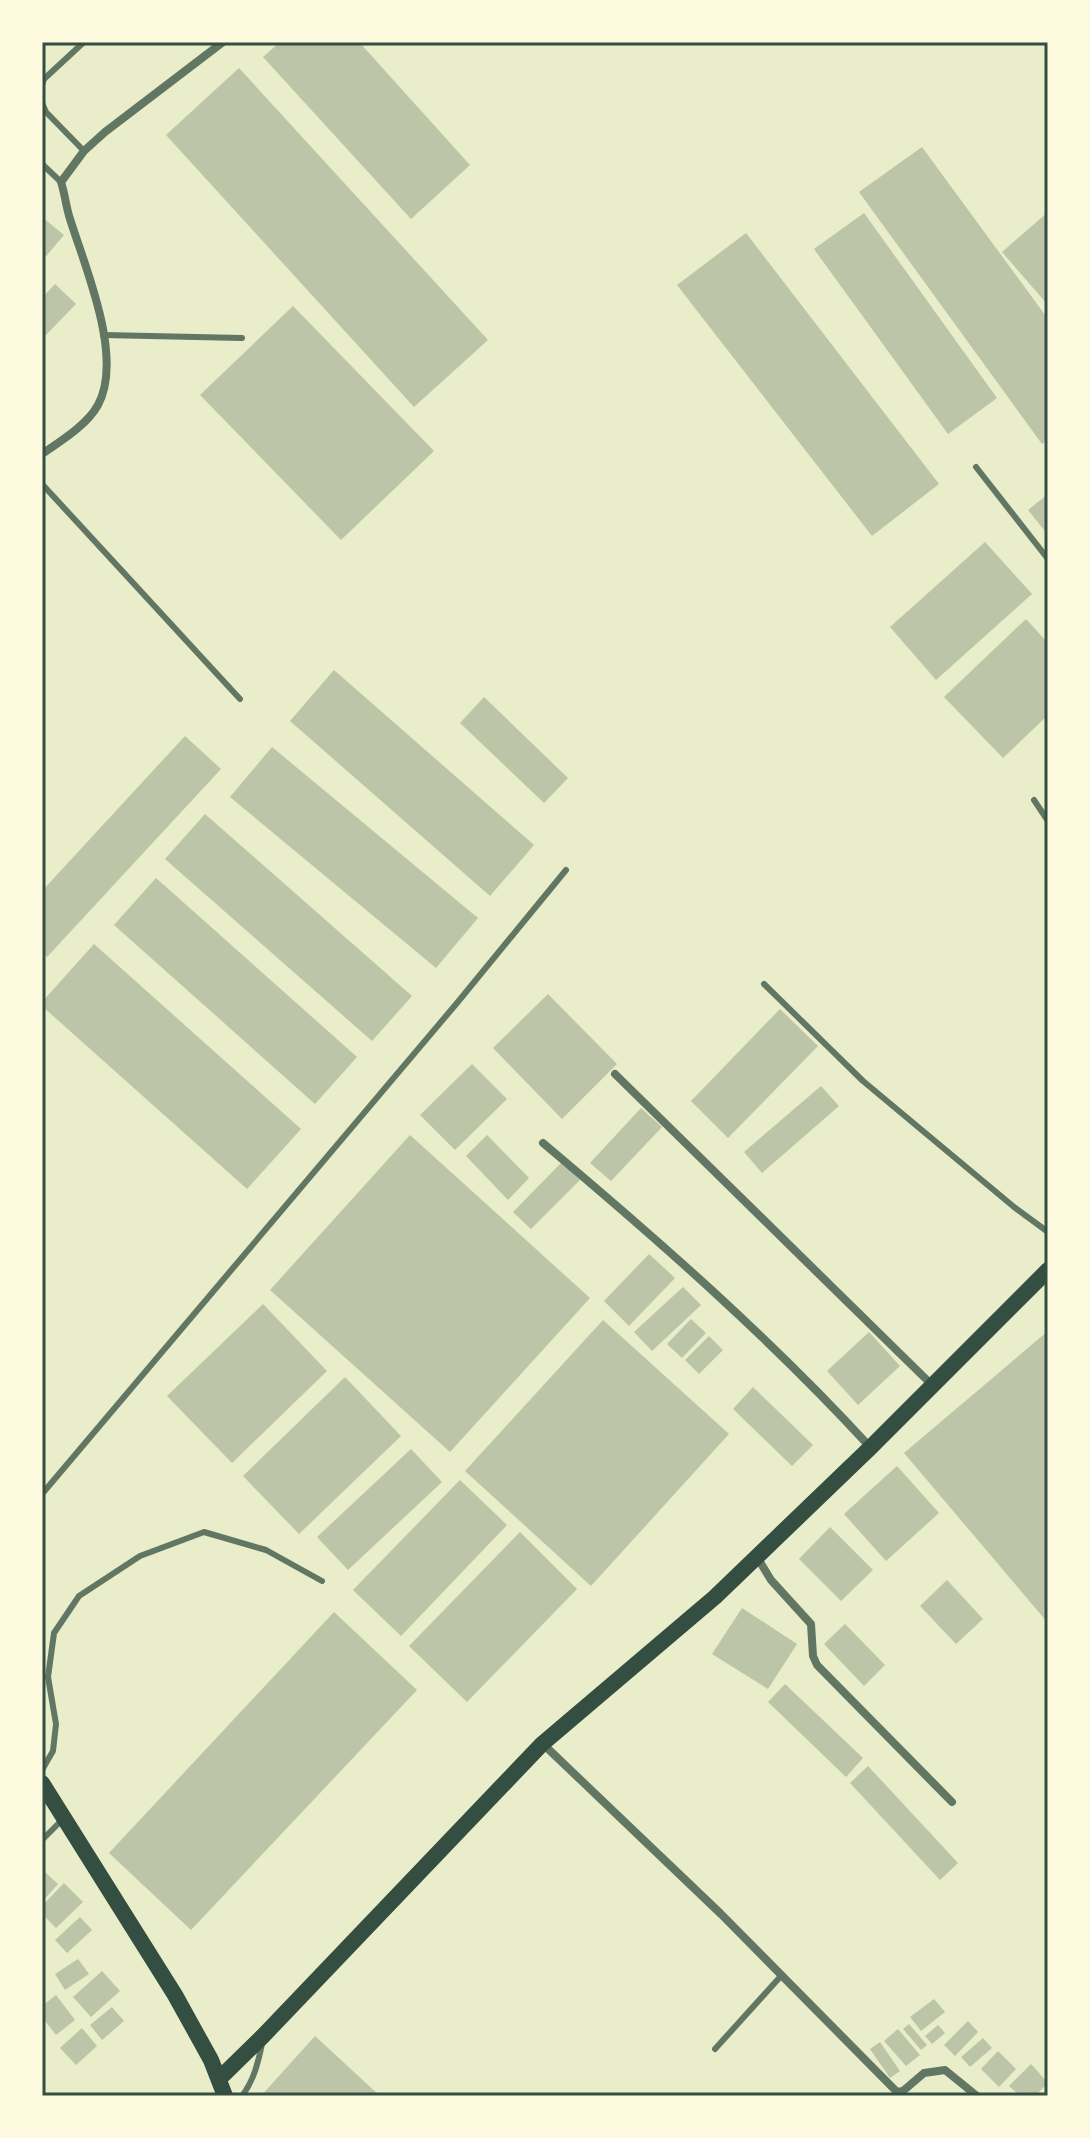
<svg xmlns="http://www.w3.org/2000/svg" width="1090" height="2138" viewBox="0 0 1090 2138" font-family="Overpass,sans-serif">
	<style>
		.building { fill: #bcc5a7 }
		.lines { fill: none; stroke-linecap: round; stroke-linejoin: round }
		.service { stroke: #617663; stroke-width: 6 }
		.minor { stroke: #617663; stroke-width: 8 }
		.secondary { stroke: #344e41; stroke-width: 16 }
		.neatline { fill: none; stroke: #344e41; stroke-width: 3 }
	</style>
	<rect width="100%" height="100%" fill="#e9edc9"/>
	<g class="building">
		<polygon points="280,42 359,42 470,165 411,219 263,57"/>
		<polygon points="239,68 488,340 414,407 166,135"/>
		<polygon points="922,147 1048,319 1048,440 1042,444 859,192"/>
		<polygon points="1048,212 1048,305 1002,252"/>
		<polygon points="864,213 997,398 948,434 814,249"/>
		<polygon points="42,217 64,235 42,261"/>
		<polygon points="746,233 939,484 872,536 677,285"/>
		<polygon points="55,284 76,304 42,339 42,298"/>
		<polygon points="293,306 434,451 341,540 200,395"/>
		<polygon points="1048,494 1048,535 1028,510"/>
		<polygon points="985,542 1032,594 936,680 890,627"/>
		<polygon points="1026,619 1048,643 1048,715 1003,758 944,697"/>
		<polygon points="334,670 534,845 490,896 290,721"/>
		<polygon points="484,697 568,778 544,803 460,723"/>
		<polygon points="185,736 221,769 47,957 42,952 42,891"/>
		<polygon points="272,747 478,918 436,968 230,797"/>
		<polygon points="205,814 412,996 372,1041 165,859"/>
		<polygon points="156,878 357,1057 315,1104 114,925"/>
		<polygon points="94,944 301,1129 247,1189 42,1006 42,1002"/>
		<polygon points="548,994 617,1064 562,1119 493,1048"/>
		<polygon points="780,1009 818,1046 728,1138 691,1101"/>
		<polygon points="472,1064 507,1099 455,1150 420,1115"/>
		<polygon points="821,1086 839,1106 762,1173 744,1152"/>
		<polygon points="641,1108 662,1127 611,1181 590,1163"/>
		<polygon points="410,1135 590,1298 450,1452 270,1290"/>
		<polygon points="487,1135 529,1178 508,1200 466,1156"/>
		<polygon points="562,1162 580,1180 531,1229 513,1212"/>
		<polygon points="649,1254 675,1278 629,1326 604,1301"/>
		<polygon points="683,1287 701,1305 652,1351 634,1332"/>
		<polygon points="263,1304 327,1371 232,1463 167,1396"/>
		<polygon points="691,1319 706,1333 682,1358 667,1344"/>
		<polygon points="603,1320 729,1434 591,1586 465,1471"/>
		<polygon points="1048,1331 1048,1623 904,1453"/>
		<polygon points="869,1332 900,1366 858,1405 827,1371"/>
		<polygon points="709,1336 723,1350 699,1374 685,1360"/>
		<polygon points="345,1377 401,1436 299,1534 243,1476"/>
		<polygon points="753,1387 813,1445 792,1466 733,1409"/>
		<polygon points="411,1449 442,1482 348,1570 317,1537"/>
		<polygon points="897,1466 939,1513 886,1561 844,1514"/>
		<polygon points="460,1480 507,1525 401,1636 353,1590"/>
		<polygon points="830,1527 873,1570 841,1601 799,1559"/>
		<polygon points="520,1532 577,1589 467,1702 409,1646"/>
		<polygon points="947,1580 983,1619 956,1644 920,1606"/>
		<polygon points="742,1608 797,1644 768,1689 712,1654"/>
		<polygon points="334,1612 417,1690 191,1930 109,1853"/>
		<polygon points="845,1624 885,1665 864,1686 824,1644"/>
		<polygon points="785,1684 863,1758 846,1777 768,1702"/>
		<polygon points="868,1766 958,1863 940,1880 850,1783"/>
		<polygon points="43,1870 58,1884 42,1902 42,1872"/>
		<polygon points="64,1883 83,1902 56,1928 42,1914 42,1906"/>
		<polygon points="80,1917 92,1930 67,1953 55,1940"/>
		<polygon points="78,1959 89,1974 65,1990 55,1974"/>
		<polygon points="102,1971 120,1991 91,2017 73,1997"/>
		<polygon points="56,1995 75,2020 56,2035 42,2017 42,2006"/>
		<polygon points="934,1999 945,2012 921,2031 910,2017"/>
		<polygon points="112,2007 124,2021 102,2040 90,2025"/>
		<polygon points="968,2021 978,2032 955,2056 944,2045"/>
		<polygon points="909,2024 927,2045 921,2050 903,2029"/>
		<polygon points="938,2025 945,2033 932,2044 925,2036"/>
		<polygon points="82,2028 97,2046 76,2065 60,2048"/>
		<polygon points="898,2029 920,2055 906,2066 884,2041"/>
		<polygon points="315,2036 380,2096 261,2096"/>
		<polygon points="983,2038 992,2048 970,2067 961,2057"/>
		<polygon points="880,2042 900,2071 890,2078 870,2049"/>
		<polygon points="998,2051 1016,2069 999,2087 981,2069"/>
		<polygon points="1031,2064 1048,2083 1035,2096 1020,2096 1009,2086"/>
	</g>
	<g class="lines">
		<g class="service">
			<polyline points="42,85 44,79 84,42"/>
			<polyline points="42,103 46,112 84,151"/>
			<polyline points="42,164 61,182"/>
			<polyline points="103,335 242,338"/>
			<polyline points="976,467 1048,559"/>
			<polyline points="42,484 240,699"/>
			<polyline points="1034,800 1048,821"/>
			<polyline points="764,984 863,1081 1014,1207 1048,1232"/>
			<polyline points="42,1494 457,1003 566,870"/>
			<polyline points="42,1770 53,1751 56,1724 48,1677 54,1633 79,1596 140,1556 204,1532 266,1550 322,1581"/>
			<polyline points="42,1840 62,1820"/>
			<polyline points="715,2049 781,1976"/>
			<path d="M 242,2096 C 254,2080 258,2063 262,2044"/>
		</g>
		<g class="minor">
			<path d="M 42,454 C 61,441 87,425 98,405 C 124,357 85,267 70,219 C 66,207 65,194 61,182 L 84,151 L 105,132 L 223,42"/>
			<polyline points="615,1074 932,1385"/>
			<path d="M 543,1143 C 657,1239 769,1337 870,1447"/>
			<polyline points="757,1557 771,1580 811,1624 813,1656 817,1665 952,1802"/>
			<polyline points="543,1744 721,1914 897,2092 903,2091 924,2073 945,2070 977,2096"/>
		</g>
		<g class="secondary">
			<polyline points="42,1783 175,1995 211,2060 225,2096"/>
			<polyline points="219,2079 263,2036 542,1744 715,1597 870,1448 1048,1270"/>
		</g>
	</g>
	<rect width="1090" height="2138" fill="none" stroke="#fefae0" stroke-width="88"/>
	<rect x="44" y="44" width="1002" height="2050" class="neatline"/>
</svg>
